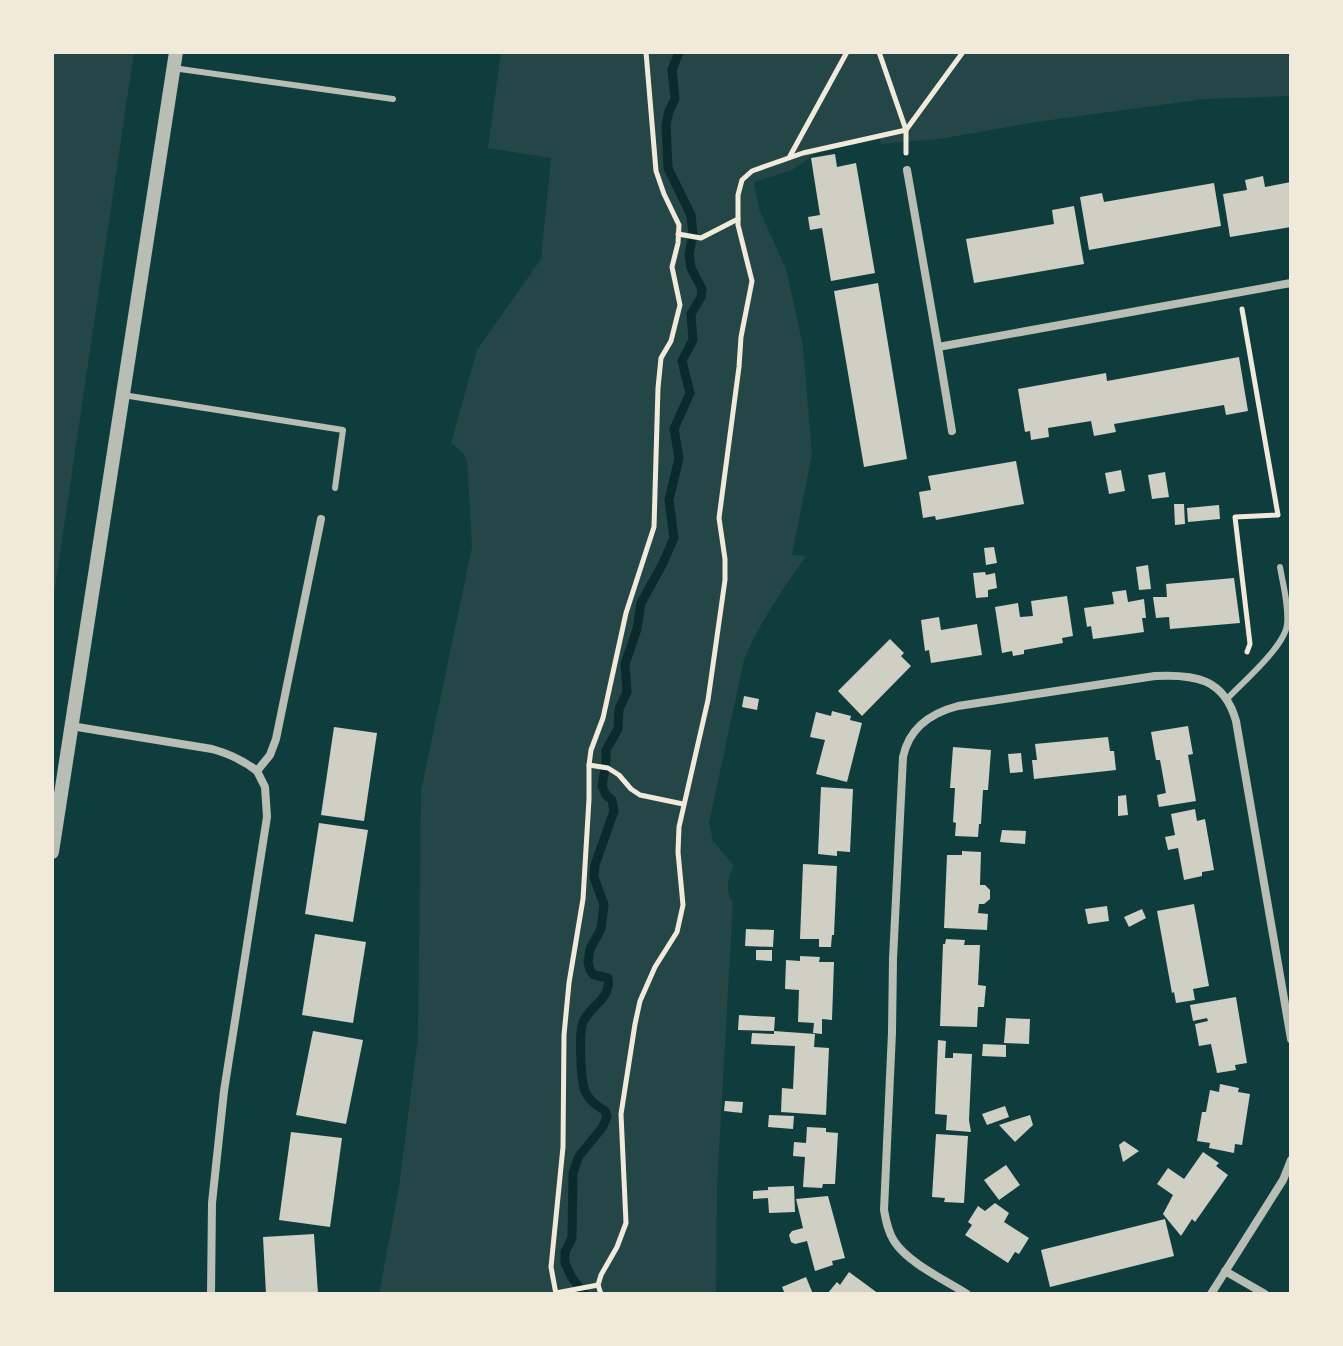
<svg xmlns="http://www.w3.org/2000/svg" width="1343" height="1346" viewBox="0 0 1343 1346" font-family="Manrope,sans-serif">
	<style>
		.green { fill: #244646 }
		.lines { fill: none; stroke-linecap: round; stroke-linejoin: round }
		.stream { stroke: #0a2a2b; stroke-width: 9 }
		.building { fill: #cfcfc3 }
		.path { stroke: #f1e9da; stroke-width: 5 }
		.service { stroke: #b8beb3; stroke-width: 6 }
		.minor { stroke: #b8beb3; stroke-width: 8 }
		.tertiary { stroke: #b8beb3; stroke-width: 14 }
	</style>
	<rect width="100%" height="100%" fill="#0f3d3e"/>
	<g class="green">
		<polygon points="52,52 134,52 52,608"/>
		<path d="M 501,52 L 1291,52 L 1291,96 L 1204,99 L 1036,122 L 939,139 L 881,144 L 879,133 L 841,142 L 813,155 L 792,170 L 754,182 L 759,209 L 786,269 L 803,346 L 812,454 L 792,555 L 806,556 C 783,589 759,623 744,660 L 709,823 L 713,841 L 734,866 C 727,879 725,890 733,903 L 717,1187 L 716,1294 L 379,1294 L 399,1187 L 418,1038 L 421,791 L 472,547 L 467,461 L 463,453 L 451,443 L 477,350 L 541,259 L 551,158 L 488,148 Z"/>
	</g>
	<g class="lines">
		<path class="stream" d="M 585,1294 L 572,1278 L 565,1263 L 565,1252 L 572,1238 L 573,1173 L 579,1156 L 602,1128 L 607,1117 L 605,1111 C 596,1105 587,1099 584,1088 C 581,1076 578,1030 584,1020 C 592,1005 612,997 608,978 L 594,975 L 590,970 L 588,962 L 590,949 L 601,929 L 604,905 L 594,877 L 595,865 L 614,811 L 612,800 L 606,795 L 602,786 L 606,762 L 606,750 L 618,729 L 619,709 L 627,692 L 625,664 L 637,629 L 641,603 L 662,565 L 674,538 L 669,500 L 679,458 L 674,429 L 690,393 L 682,361 L 693,340 L 691,314 L 701,297 L 702,289 L 691,268 L 689,255 L 693,234 L 691,215 L 668,168 L 666,125 L 669,111 L 675,99 L 672,70 L 679,52"/>
	</g>
	<g class="building">
		<polygon points="835,154 837,167 856,163 875,273 831,281 822,228 810,230 808,217 820,215 811,158"/>
		<polygon points="1263,176 1265,187 1291,182 1291,227 1230,237 1223,194 1247,190 1245,180"/>
		<polygon points="1214,183 1221,226 1089,250 1080,197 1102,193 1104,202"/>
		<polygon points="1074,206 1084,264 974,283 966,239 1054,224 1052,210"/>
		<polygon points="878,283 907,459 864,467 834,291"/>
		<polygon points="1239,357 1248,411 1226,415 1224,405 1114,424 1116,432 1094,436 1091,421 1048,428 1049,437 1031,440 1030,431 1025,432 1018,389 1106,373 1107,381"/>
		<polygon points="1016,461 1024,504 936,520 935,516 923,518 919,492 931,490 928,476"/>
		<polygon points="1121,470 1125,491 1109,494 1105,473"/>
		<polygon points="1165,472 1169,497 1152,499 1148,475"/>
		<polygon points="1174,504 1184,504 1185,524 1175,525"/>
		<polygon points="1219,505 1220,519 1188,522 1187,508"/>
		<polygon points="994,547 997,563 986,565 984,548"/>
		<polygon points="1148,565 1151,589 1139,590 1136,567"/>
		<polygon points="985,572 986,575 995,573 997,588 988,590 988,597 976,598 973,573"/>
		<polygon points="1234,578 1240,623 1170,629 1169,617 1156,618 1153,597 1167,597 1166,584"/>
		<polygon points="1126,590 1128,602 1144,599 1146,618 1142,618 1144,632 1093,639 1091,626 1087,627 1084,608 1114,604 1112,592"/>
		<polygon points="1067,596 1073,636 1062,638 1063,643 1024,650 1024,654 1013,656 1012,651 1002,653 995,607 1018,603 1020,617 1033,616 1031,601"/>
		<polygon points="939,617 941,630 977,624 982,655 931,663 929,650 925,651 921,620"/>
		<polygon points="890,639 904,653 901,656 911,666 862,716 838,691"/>
		<polygon points="744,696 759,699 757,710 742,707"/>
		<polygon points="832,711 851,716 850,720 862,723 847,782 816,774 825,740 810,737 816,712 831,716"/>
		<polygon points="1188,726 1193,754 1188,755 1196,801 1159,807 1157,795 1166,793 1160,760 1156,760 1151,732"/>
		<polygon points="334,727 377,733 364,821 321,815"/>
		<polygon points="1108,737 1110,751 1114,751 1116,770 1034,779 1032,760 1037,760 1035,744"/>
		<polygon points="953,747 991,750 988,790 983,790 981,824 979,824 978,837 955,836 956,823 953,822 955,788 950,788"/>
		<polygon points="1021,753 1023,772 1010,773 1008,754"/>
		<polygon points="821,787 853,789 850,852 837,851 837,856 818,854"/>
		<polygon points="1126,795 1128,815 1118,816 1118,796"/>
		<polygon points="1195,809 1197,821 1205,819 1214,870 1202,872 1202,876 1184,880 1178,848 1168,850 1165,837 1175,835 1171,814"/>
		<polygon points="319,823 368,830 353,922 305,914"/>
		<polygon points="1002,830 1026,831 1025,844 1000,842"/>
		<polygon points="962,851 981,852 980,885 985,885 990,890 990,899 984,904 979,904 978,913 988,914 987,930 944,928 947,855 962,855"/>
		<polygon points="803,864 837,866 834,935 832,935 831,947 819,947 819,939 800,939"/>
		<polygon points="1194,904 1209,986 1193,989 1195,1000 1176,1003 1174,992 1172,993 1157,911"/>
		<polygon points="1107,906 1109,921 1088,924 1085,909"/>
		<polygon points="1142,909 1146,918 1129,927 1124,917"/>
		<polygon points="746,929 774,930 773,947 745,946"/>
		<polygon points="315,934 366,942 353,1023 302,1015"/>
		<polygon points="946,939 965,940 964,945 980,945 978,985 986,986 984,1007 978,1007 977,1027 940,1026 943,944 945,944"/>
		<polygon points="756,950 772,950 772,961 756,960"/>
		<polygon points="800,956 820,957 819,962 834,962 832,1020 822,1019 822,1034 813,1033 814,1023 798,1022 799,990 785,989 786,960 800,961"/>
		<polygon points="1236,997 1247,1063 1235,1065 1236,1070 1217,1073 1211,1044 1199,1046 1195,1024 1208,1021 1207,1018 1193,1021 1190,1005"/>
		<polygon points="739,1015 775,1017 774,1031 738,1030"/>
		<polygon points="1006,1018 1030,1019 1029,1044 1004,1043"/>
		<polygon points="313,1031 363,1040 346,1124 296,1115"/>
		<polygon points="774,1031 815,1034 814,1047 829,1048 826,1115 781,1112 782,1088 793,1089 795,1046 751,1044 752,1033 774,1034"/>
		<polygon points="938,1040 946,1041 945,1058 953,1058 953,1053 972,1054 969,1120 971,1132 946,1130 947,1115 935,1114"/>
		<polygon points="983,1044 1006,1045 1006,1057 982,1056"/>
		<polygon points="1220,1084 1239,1088 1238,1092 1250,1094 1242,1145 1235,1144 1234,1153 1209,1148 1210,1143 1197,1141 1202,1112 1206,1112 1210,1090 1219,1092"/>
		<polygon points="725,1101 743,1102 742,1113 724,1111"/>
		<polygon points="1005,1106 1009,1117 987,1125 982,1114"/>
		<polygon points="769,1115 794,1116 793,1129 768,1127"/>
		<polygon points="1030,1115 1033,1125 1015,1142 999,1125"/>
		<polygon points="807,1127 826,1128 826,1132 838,1133 835,1184 823,1184 822,1188 803,1187 805,1157 793,1156 794,1142 806,1143"/>
		<polygon points="291,1132 342,1138 330,1227 279,1220"/>
		<polygon points="936,1134 968,1136 964,1203 944,1202 945,1198 932,1197"/>
		<polygon points="1124,1141 1139,1151 1123,1162 1119,1145"/>
		<polygon points="1203,1152 1219,1163 1216,1166 1228,1175 1195,1222 1192,1219 1181,1236 1163,1214 1173,1195 1157,1184 1168,1168 1184,1179"/>
		<polygon points="1006,1165 1020,1185 999,1200 984,1180"/>
		<polygon points="794,1186 795,1212 769,1213 768,1198 753,1199 753,1191 768,1190 768,1187"/>
		<polygon points="828,1196 845,1258 832,1261 833,1265 815,1271 807,1241 795,1244 791,1242 789,1235 792,1231 803,1228 796,1199"/>
		<polygon points="995,1203 1009,1213 1004,1222 1029,1238 1019,1254 1015,1252 1008,1263 965,1235 972,1225 968,1222 978,1206 985,1211"/>
		<polygon points="1165,1219 1174,1256 1050,1287 1041,1250"/>
		<polygon points="314,1234 318,1294 266,1294 263,1237"/>
		<polygon points="849,1272 879,1294 827,1294 837,1282 840,1285"/>
		<polygon points="806,1277 813,1294 785,1294 782,1287"/>
	</g>
	<g class="lines">
		<g class="path">
			<polyline points="906,153 906,130 963,52"/>
			<polyline points="790,156 847,52"/>
			<polyline points="678,234 701,238 738,219"/>
			<polyline points="1242,309 1278,515 1235,517 1250,644 1247,652"/>
			<polyline points="589,765 608,768 619,775 631,789 640,795 683,804"/>
			<polyline points="556,1293 598,1285"/>
			<polyline points="556,1294 551,1267 563,1147 564,1035 569,983 583,899 589,799 589,765 591,750 603,718 626,613 654,527 658,388 661,358 671,341 680,305 672,267 678,243 679,225 664,194 656,171 646,52"/>
			<polyline points="601,1294 598,1285 601,1275 617,1247 626,1223 621,1114 635,1024 640,1001 655,967 677,932 683,905 678,852 679,827 708,700 725,580 725,559 719,518 739,367 741,337 752,281 738,225 738,195 742,180 752,171 803,153 906,130 879,52"/>
		</g>
		<g class="service">
			<polyline points="173,68 393,99"/>
			<polyline points="123,395 343,430 335,488"/>
			<path d="M 1228,698 C 1243,682 1286,645 1287,624 C 1289,606 1283,585 1280,567"/>
		</g>
		<g class="minor">
			<polyline points="907,170 938,347 1291,283"/>
			<polyline points="938,347 952,431"/>
			<path d="M 71,726 L 212,749 C 230,754 243,760 257,771"/>
			<polyline points="1225,1271 1265,1294"/>
			<polyline points="211,1294 212,1203 224,1091 267,817 265,787 257,771 270,755 276,739 321,519"/>
			<path d="M 967,1294 C 945,1280 908,1263 894,1241 C 888,1232 886,1221 884,1210 L 892,1032 L 893,959 L 903,757 C 909,728 931,713 958,706 L 1155,676 C 1194,674 1224,678 1236,721 L 1291,1039"/>
			<polyline points="1211,1294 1283,1180 1291,1160"/>
		</g>
		<polyline class="tertiary" points="52,852 176,52"/>
	</g>
	<rect width="1343" height="1346" fill="none" stroke="#f1e9da" stroke-width="108"/>
</svg>
